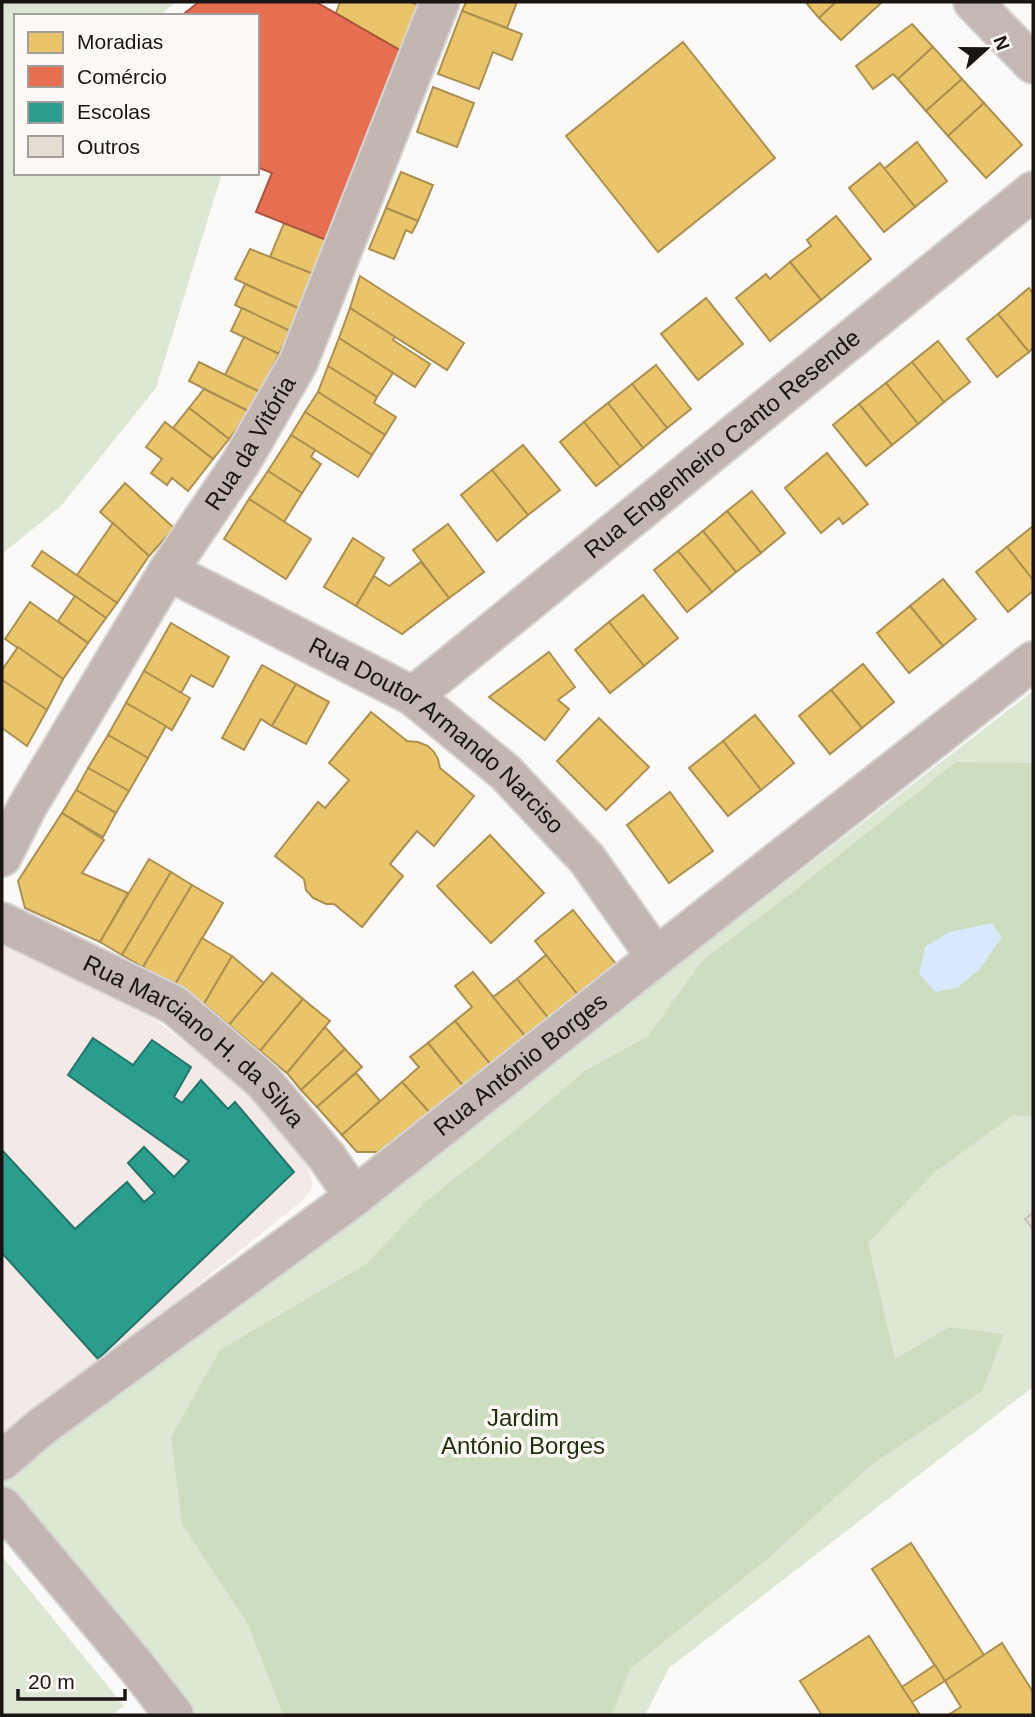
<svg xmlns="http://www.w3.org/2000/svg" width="1035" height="1717" viewBox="0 0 1035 1717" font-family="Helvetica,sans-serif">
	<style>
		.education { fill: #f3e9e7 }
		.green { fill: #dde8d4 }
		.forest { fill: #cddec0 }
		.water { fill: #d8e9fd }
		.homes { fill: #e9c46a; stroke: #ab9050; stroke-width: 2 }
		.shops { fill: #e76f51; stroke: #aa543e; stroke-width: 2 }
		.schools { fill: #2a9d8f; stroke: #25746a; stroke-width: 2 }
		.building { fill: #e4ddd2; stroke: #c1bfbc; stroke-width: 2 }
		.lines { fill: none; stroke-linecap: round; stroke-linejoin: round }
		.minor-casing { stroke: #d7d5d4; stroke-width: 42 }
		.major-casing { stroke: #d7d5d4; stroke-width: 42 }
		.minor { stroke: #c3b6b2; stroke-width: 38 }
		.major { stroke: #c5b8b4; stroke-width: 38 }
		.labels { text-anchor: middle; stroke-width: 7; stroke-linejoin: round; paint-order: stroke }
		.street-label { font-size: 24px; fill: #1a1513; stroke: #fef9f6 }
		.park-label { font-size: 24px; fill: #1b300b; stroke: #fef9f6 }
	</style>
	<rect width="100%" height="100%" fill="#fcfaf8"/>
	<polygon class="education" points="2,937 75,973 158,1022 234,1080 283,1128 308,1167 313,1186 302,1201 7,1437 2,1431"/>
	<g class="green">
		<polygon points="2,2 176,2 159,16 16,16 16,173 222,173 156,388 61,506 2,554"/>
		<polygon points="1033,691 1033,1387 669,1668 645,1715 185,1715 2,1484 2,1482 672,970"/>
		<polygon points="2,1556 124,1706 112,1715 2,1715"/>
	</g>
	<polygon class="forest" points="956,762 1033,763 1033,1117 1013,1115 934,1173 868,1243 895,1359 949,1327 1004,1334 982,1391 871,1465 765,1561 630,1669 612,1715 283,1715 248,1624 182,1524 171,1437 220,1350 366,1264 426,1201 497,1145 585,1071 648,1036 703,960 794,891"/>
	<polygon class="water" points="992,923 1002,937 979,970 957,988 935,992 919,973 925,947 949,932"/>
	<g class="homes">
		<polygon points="340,2 410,2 421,6 403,52 336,13"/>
		<polygon points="466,2 517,2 507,28 462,11"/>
		<polygon points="810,2 836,2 819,18 807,4"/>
		<polygon points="836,2 882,2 841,40 819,18"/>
		<polygon points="462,11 522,34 512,60 493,52 479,89 438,74"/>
		<polygon points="912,24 933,47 898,79 893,74 873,89 856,66"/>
		<polygon points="683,42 775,158 658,252 566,136"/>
		<polygon points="933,47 962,79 926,111 898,79"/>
		<polygon points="962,79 984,103 948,136 926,111"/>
		<polygon points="433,87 474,103 457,147 417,132"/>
		<polygon points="984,103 1022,145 986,178 948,136"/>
		<polygon points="917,142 947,181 915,207 884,169"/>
		<polygon points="880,163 915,207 884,232 849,188"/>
		<polygon points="401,172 433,185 418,221 386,208"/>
		<polygon points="386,208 418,221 412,233 406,230 394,259 369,249"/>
		<polygon points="836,216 871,259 821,300 790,262 811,246 807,240"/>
		<polygon points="284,223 329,241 316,275 270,257"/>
		<polygon points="250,249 316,275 300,309 235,279"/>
		<polygon points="790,262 821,300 770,341 736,298 766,274 770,279"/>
		<polygon points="360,276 464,343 447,370 350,308"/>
		<polygon points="245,284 300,309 290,331 235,305"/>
		<polygon points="1029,288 1033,293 1033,348 1029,352 998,314"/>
		<polygon points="706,298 743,344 698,380 661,334"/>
		<polygon points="242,308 290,331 279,354 231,331"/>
		<polygon points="350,308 395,337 393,340 430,364 415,387 339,338"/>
		<polygon points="998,314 1029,352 997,377 967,339"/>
		<polygon points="244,337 279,354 260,392 225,375"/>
		<polygon points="339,338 393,373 377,397 328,366"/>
		<polygon points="938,341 970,382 944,402 912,362"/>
		<polygon points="199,362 260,392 250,412 189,381"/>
		<polygon points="912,362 944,402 918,424 886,383"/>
		<polygon points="656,365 691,409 667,428 632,384"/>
		<polygon points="328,366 377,397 374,403 396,417 385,435 318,392"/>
		<polygon points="886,383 918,424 892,445 859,404"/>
		<polygon points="632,384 667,428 643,448 608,403"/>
		<polygon points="204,389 250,412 229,439 189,408"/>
		<polygon points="318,392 385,435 372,455 305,412"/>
		<polygon points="608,403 643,448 620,467 584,422"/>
		<polygon points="859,404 892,445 866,466 833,425"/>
		<polygon points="189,408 229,439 213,459 173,428"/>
		<polygon points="305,412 372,455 358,477 291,435"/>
		<polygon points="165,422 213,459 188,491 172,478 167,485 151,473 162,459 146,447"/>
		<polygon points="584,422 620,467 596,486 560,442"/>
		<polygon points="291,435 315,450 311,457 321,464 302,493 268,471"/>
		<polygon points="523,445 560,490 528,515 492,470"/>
		<polygon points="827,453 868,504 843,524 839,518 821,533 785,488"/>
		<polygon points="492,470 528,515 497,541 461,495"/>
		<polygon points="268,471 302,493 284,522 249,499"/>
		<polygon points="125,483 174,528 149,556 100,512"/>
		<polygon points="752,491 785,533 761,553 727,511"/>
		<polygon points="249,499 311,539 286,579 224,539"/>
		<polygon points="727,511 761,553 736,572 703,531"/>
		<polygon points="113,523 149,556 117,603 77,575"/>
		<polygon points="448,524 484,572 449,598 413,550"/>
		<polygon points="1033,526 1033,580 1007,547"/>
		<polygon points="703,531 736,572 712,592 678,551"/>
		<polygon points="353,538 384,558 356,606 324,587"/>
		<polygon points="1007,547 1033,580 1033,591 1008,612 976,572"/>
		<polygon points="42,551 117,603 106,618 32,566"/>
		<polygon points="678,551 712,592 687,612 654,570"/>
		<polygon points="421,562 449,598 402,634 356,606 374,576 389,586"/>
		<polygon points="943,579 976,619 943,646 910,606"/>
		<polygon points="643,595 678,638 644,666 609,622"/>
		<polygon points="75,596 106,618 88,643 58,621"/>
		<polygon points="30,602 88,643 63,679 5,639"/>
		<polygon points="910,606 943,646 909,673 877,633"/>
		<polygon points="609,622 644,666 610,693 575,650"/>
		<polygon points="171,623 229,657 213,687 191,675 181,693 144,671"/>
		<polygon points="18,647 63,679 47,710 2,680 2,670"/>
		<polygon points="549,652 575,687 558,700 569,709 545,740 489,697"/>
		<polygon points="863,664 894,702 862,728 831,690"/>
		<polygon points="262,665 296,684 272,726 261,719 244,750 222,738"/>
		<polygon points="144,671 190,698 172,730 126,703"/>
		<polygon points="2,680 47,710 27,746 2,728"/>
		<polygon points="296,684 329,702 306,744 272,726"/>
		<polygon points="831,690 862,728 830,754 799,716"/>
		<polygon points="126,703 166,726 148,758 108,735"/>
		<polygon points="371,712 407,741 418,742 428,746 434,752 438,759 440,768 474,796 434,846 417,831 390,864 403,876 362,927 334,904 326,904 313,898 306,890 304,879 275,856 318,802 325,808 349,780 329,763"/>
		<polygon points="755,715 794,763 761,790 723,741"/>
		<polygon points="599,718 649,767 606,810 557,761"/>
		<polygon points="108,735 148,758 129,791 88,768"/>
		<polygon points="723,741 761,790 728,816 689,768"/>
		<polygon points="88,768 129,791 116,813 76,790"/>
		<polygon points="76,790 116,813 103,837 62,813"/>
		<polygon points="670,792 713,851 669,883 627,825"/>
		<polygon points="62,813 104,840 82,873 128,893 100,942 25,908 18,881"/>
		<polygon points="490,835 544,893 491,943 437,886"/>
		<polygon points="149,859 171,872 122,955 100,942"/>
		<polygon points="171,872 192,885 143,967 122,955"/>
		<polygon points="192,885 223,903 174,986 143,967"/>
		<polygon points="573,910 616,964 578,995 535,941"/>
		<polygon points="202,938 232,956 204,1004 174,986"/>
		<polygon points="546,955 578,995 549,1019 517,979"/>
		<polygon points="232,956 264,983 229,1025 204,1004"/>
		<polygon points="473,972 526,1037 491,1065 455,1021 472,1007 455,986"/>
		<polygon points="272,973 303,999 260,1051 229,1025"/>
		<polygon points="517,979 549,1019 526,1037 493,997"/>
		<polygon points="303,999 330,1021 287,1073 260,1051"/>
		<polygon points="455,1021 491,1065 464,1087 428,1043"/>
		<polygon points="325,1027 345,1049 301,1090 287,1073"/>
		<polygon points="428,1043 464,1087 431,1114 402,1082 419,1067 410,1057"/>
		<polygon points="345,1049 362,1067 317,1107 301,1090"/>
		<polygon points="356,1073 380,1101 342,1135 317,1107"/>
		<polygon points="402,1082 431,1114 389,1152 357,1152 342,1135"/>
		<polygon points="911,1543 984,1655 945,1681 872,1569"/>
		<polygon points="869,1636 912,1702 920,1715 822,1715 800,1681"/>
		<polygon points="1002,1643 1033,1692 1033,1715 948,1715 961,1707 945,1681"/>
		<polygon points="935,1665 945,1681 912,1702 902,1687"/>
	</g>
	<polygon class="shops" points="199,2 316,2 403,52 329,241 256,212 272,173 257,167 257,16 181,16"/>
	<polygon class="schools" points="93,1038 133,1065 152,1040 191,1067 174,1097 182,1103 201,1080 228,1109 235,1102 294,1172 98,1359 2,1253 2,1150 75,1229 127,1182 144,1202 155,1193 128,1163 144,1147 174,1177 189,1161 68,1075"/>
	<polygon class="building" points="1033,1213 1033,1229 1025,1219"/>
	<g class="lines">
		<g class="minor-casing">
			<g id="minor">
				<path id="s1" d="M 168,571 L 413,696 L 505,772 L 587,859 L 656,957"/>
				<path id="s2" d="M 413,696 L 1033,191"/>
				<path id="s3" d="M 2,857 L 27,807 L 101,683 L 168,571 L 240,464 L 298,363 L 440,2"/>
				<path id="s4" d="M 2,922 L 174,1005 L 263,1081 L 327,1157 L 354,1197"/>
				<path id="s5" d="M 2,1461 L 40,1428 L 354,1197 L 656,957 L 1033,661"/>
				<polyline points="2,1506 136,1666 174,1715"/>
			</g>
		</g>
		<g class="major-casing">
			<polyline id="major" points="973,2 1033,64"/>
		</g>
		<use href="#minor" class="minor"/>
		<use href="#major" class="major"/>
	</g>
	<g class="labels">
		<g class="street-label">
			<text dy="8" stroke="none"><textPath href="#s3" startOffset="483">Rua da Vitória</textPath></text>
			<text dy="8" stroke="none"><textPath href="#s2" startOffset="399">Rua Engenheiro Canto Resende</textPath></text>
			<text dy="8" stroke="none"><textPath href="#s1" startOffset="317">Rua Doutor Armando Narciso</textPath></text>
			<text dy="8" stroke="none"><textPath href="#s4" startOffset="228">Rua Marciano H. da Silva</textPath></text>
			<text dy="8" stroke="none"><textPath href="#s5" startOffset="653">Rua António Borges</textPath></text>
		</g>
		<g class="park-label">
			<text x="523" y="1426">Jardim<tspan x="523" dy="28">António Borges</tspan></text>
		</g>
	</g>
	<rect width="1035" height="1717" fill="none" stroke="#1a1513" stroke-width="7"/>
	<rect x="14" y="14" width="245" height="161" fill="#fef9f6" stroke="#a39e9b" stroke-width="2"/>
	<rect x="28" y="32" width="35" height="21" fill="#e9c46a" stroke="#a39e9b" stroke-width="2"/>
	<text x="77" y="49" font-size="21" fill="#1a1513">Moradias</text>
	<rect x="28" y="66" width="35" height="21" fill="#e76f51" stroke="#a39e9b" stroke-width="2"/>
	<text x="77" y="84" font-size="21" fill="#1a1513">Comércio</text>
	<rect x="28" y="102" width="35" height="21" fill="#2a9d8f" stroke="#a39e9b" stroke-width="2"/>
	<text x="77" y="119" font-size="21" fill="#1a1513">Escolas</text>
	<rect x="28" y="136" width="35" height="21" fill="#e4ddd2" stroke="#a39e9b" stroke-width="2"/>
	<text x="77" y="154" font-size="21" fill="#1a1513">Outros</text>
	<g transform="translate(986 49) rotate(69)" stroke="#fef9f6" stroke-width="5" paint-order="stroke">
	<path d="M0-5L12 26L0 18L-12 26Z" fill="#1a1513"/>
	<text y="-10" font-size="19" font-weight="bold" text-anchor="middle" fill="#1a1513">N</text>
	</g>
	<path d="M18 1689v10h107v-10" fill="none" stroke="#1a1513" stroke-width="3.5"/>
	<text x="28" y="1689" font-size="21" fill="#1a1513" stroke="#fef9f6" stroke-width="5" paint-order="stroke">20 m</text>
</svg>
